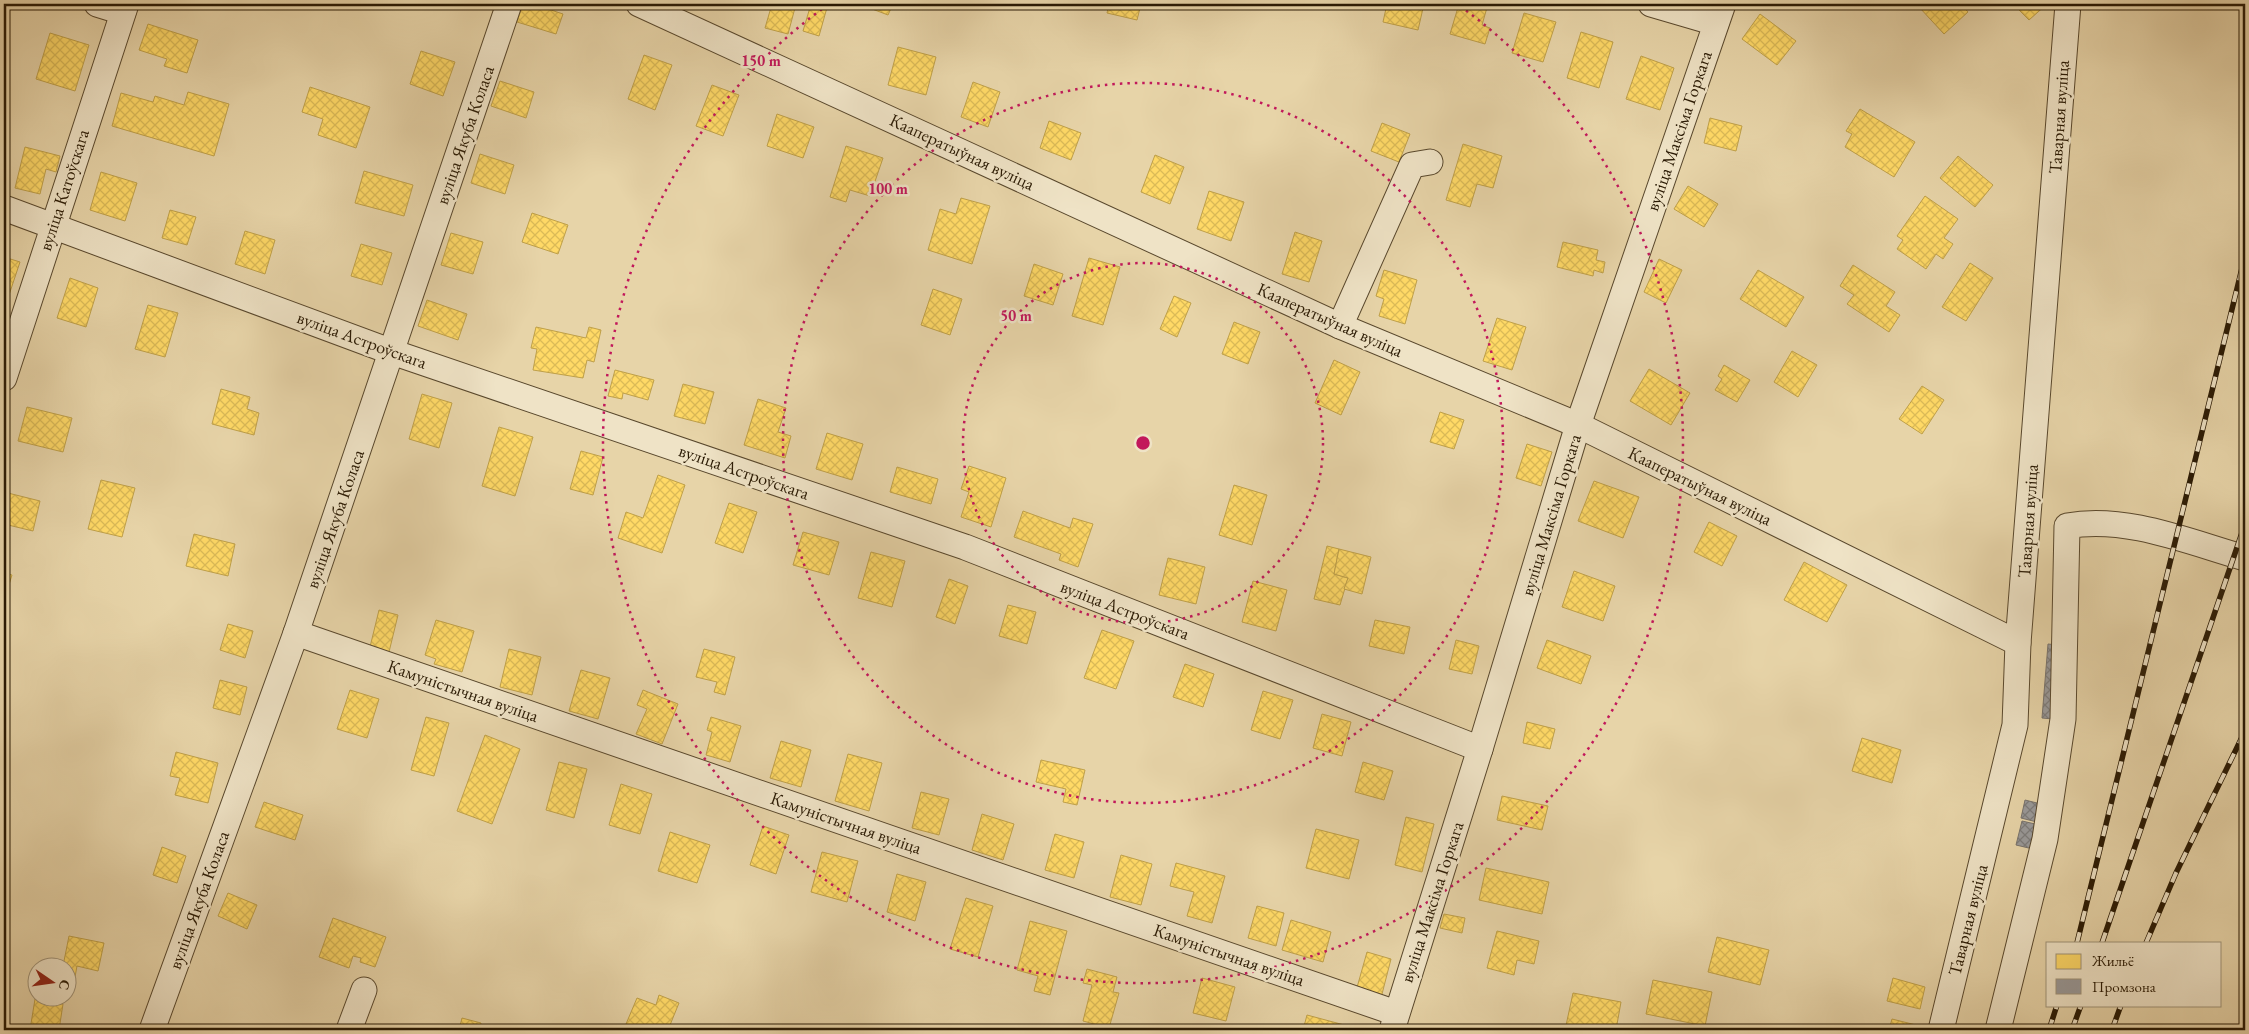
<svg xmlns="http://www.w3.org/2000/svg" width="2249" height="1034" viewBox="0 0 2249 1034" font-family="'EB Garamond',serif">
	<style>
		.homes { fill: url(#homes-cross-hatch); stroke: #bfa049 }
		.industry { fill: url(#industry-cross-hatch); stroke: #78736c }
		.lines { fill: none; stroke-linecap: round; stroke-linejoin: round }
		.minor-casing { stroke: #59482d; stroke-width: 27 }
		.minor { stroke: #efe3c6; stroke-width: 25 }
		.rail-casing { stroke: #2a1a04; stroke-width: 5.5 }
		.rail { stroke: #efe3c6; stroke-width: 4; stroke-dasharray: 11; stroke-linecap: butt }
		.ring { fill: none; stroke: #c2185b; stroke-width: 2.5; stroke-dasharray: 2.5 5 }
		.labels { text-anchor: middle; stroke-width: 5; stroke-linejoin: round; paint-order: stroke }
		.street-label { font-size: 18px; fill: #2a1a04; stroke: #efe3c6 }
		.centre { fill: #c2185b; stroke: #efe3c6; stroke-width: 2.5 }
		.ring-label { font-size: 15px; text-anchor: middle; font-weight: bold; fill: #c2185b; stroke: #efe3c6; stroke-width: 5; stroke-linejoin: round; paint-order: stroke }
	</style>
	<defs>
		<pattern id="homes-cross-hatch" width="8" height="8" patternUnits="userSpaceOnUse" patternTransform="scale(1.25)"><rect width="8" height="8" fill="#ffd966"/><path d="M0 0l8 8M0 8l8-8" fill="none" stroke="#dbba57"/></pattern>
		<pattern id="industry-cross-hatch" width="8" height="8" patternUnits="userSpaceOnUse" patternTransform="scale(1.25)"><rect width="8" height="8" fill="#999"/><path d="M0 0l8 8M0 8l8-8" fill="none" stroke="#7d7c7b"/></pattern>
	</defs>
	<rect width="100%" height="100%" fill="#e7d4a8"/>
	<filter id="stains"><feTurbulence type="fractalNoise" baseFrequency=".004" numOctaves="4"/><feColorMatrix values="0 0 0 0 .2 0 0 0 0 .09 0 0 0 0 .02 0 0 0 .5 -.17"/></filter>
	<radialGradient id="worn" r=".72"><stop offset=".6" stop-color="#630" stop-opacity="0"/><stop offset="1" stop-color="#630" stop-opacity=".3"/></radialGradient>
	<g class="homes">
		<polygon points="523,4 533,4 563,14 556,34 517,22"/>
		<polygon points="772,4 796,4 788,34 765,28"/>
		<polygon points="811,4 828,4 819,36 803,31"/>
		<polygon points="859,4 893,4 888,15"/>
		<polygon points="1109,4 1141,4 1137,20 1107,13"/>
		<polygon points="1387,4 1424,4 1418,30 1383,22"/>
		<polygon points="1459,4 1488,4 1482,25 1490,28 1485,44 1450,34"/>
		<polygon points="1923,4 1961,4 1968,12 1944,34 1919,7"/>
		<polygon points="2013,4 2047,4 2029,20"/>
		<polygon points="1524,13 1556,22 1543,62 1512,53"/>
		<polygon points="1760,14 1796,41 1777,65 1742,39"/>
		<polygon points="148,24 198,40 187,73 164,66 167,59 139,50"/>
		<polygon points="1581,32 1613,42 1599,88 1567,78"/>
		<polygon points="50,33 89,45 75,91 36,79"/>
		<polygon points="898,47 936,57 926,95 888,85"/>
		<polygon points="421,51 455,62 443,96 410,84"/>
		<polygon points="644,55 672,65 655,110 628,99"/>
		<polygon points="1641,56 1674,68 1660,110 1626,99"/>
		<polygon points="500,81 534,92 526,118 491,106"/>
		<polygon points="973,82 1000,92 988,127 961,117"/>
		<polygon points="712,85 739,95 723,136 696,126"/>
		<polygon points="310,87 370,107 356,148 318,135 323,119 302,112"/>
		<polygon points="188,92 229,104 214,156 112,126 121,93 153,102 155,96 184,105"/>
		<polygon points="1860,109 1915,142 1894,177 1845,147 1852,134 1846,131"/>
		<polygon points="777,114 814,127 803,158 767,146"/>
		<polygon points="1710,118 1742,126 1736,151 1704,143"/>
		<polygon points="1049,121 1081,133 1071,160 1040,148"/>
		<polygon points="1382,123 1410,134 1399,162 1371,151"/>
		<polygon points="1463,144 1502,156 1493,188 1477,184 1470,207 1446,200"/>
		<polygon points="846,146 883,158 870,196 850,190 846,202 830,197"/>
		<polygon points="25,147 60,156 56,172 46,169 40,194 15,188"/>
		<polygon points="480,154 514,165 505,194 471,183"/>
		<polygon points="1155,155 1184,167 1170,204 1141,192"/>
		<polygon points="1958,156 1993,185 1975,207 1940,178"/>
		<polygon points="364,171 413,185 404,216 355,203"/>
		<polygon points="101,172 137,183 125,221 90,210"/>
		<polygon points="1688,186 1718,204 1704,227 1674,209"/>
		<polygon points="1209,191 1244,202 1231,241 1197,229"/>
		<polygon points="1925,196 1958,219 1944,238 1953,244 1943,259 1936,254 1926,269 1897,249 1903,240 1897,236"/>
		<polygon points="961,198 990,206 972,264 928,250 940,209 956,214"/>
		<polygon points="170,210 196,217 187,245 162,238"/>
		<polygon points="532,213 568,225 558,254 522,242"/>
		<polygon points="245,231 275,240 265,274 235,264"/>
		<polygon points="1295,232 1322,241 1309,282 1282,274"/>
		<polygon points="451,233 483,242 473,274 441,265"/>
		<polygon points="1563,242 1598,250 1596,260 1605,262 1603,273 1594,270 1593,276 1557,267"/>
		<polygon points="361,244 392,253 382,285 351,276"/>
		<polygon points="4,257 20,262 4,310"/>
		<polygon points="1089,258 1120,267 1103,325 1072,316"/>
		<polygon points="1659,259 1682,270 1666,303 1644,292"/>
		<polygon points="1970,263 1993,278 1966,321 1942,307"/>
		<polygon points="1034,264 1063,274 1053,305 1024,296"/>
		<polygon points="1853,265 1895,292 1886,306 1900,315 1889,332 1847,304 1854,295 1840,286"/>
		<polygon points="1384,270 1417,280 1405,324 1379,316 1384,299 1376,296"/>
		<polygon points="1758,270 1804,297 1786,327 1740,299"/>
		<polygon points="70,278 98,288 86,327 57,318"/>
		<polygon points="933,289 962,299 950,335 921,325"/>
		<polygon points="1174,296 1191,303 1177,337 1160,329"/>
		<polygon points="427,300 467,314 458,340 418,326"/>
		<polygon points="148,305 178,313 165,357 135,349"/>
		<polygon points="1497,318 1526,327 1512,370 1483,361"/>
		<polygon points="1234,322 1260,332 1248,364 1222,354"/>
		<polygon points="536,327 586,338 589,327 601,330 594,362 587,360 583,378 533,370 537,349 531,348"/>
		<polygon points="1792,351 1817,365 1798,397 1774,382"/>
		<polygon points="1334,360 1360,372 1341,415 1315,403"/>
		<polygon points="1724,365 1750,380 1737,402 1715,390 1722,379 1718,376"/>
		<polygon points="1649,369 1690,393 1671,425 1630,401"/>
		<polygon points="615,370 654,380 648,400 623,393 622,399 608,396"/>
		<polygon points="683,384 714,392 705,424 674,416"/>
		<polygon points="1922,386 1944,400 1922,434 1899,419"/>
		<polygon points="221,389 250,397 247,409 259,413 254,435 212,424"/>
		<polygon points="422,394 452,403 439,448 409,439"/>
		<polygon points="758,399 786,408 778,432 791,436 785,458 744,445"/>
		<polygon points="27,407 72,418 63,452 18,441"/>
		<polygon points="1440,412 1464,420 1454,449 1430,442"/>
		<polygon points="499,427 533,437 515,496 482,486"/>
		<polygon points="827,433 863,444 852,480 816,469"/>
		<polygon points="1527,444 1552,452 1541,486 1516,478"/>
		<polygon points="581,451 603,457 593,495 570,489"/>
		<polygon points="969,466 1006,478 991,527 961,517 969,492 961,489"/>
		<polygon points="897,467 938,479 931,504 890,492"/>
		<polygon points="658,475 685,485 662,553 618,538 626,512 643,518"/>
		<polygon points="101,480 135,488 122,537 88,529"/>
		<polygon points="1594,481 1639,497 1623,538 1578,521"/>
		<polygon points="1234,485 1267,495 1252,545 1219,535"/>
		<polygon points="4,492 40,501 33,531 4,524"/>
		<polygon points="729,503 757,512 743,553 715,543"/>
		<polygon points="1023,511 1070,528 1073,518 1093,524 1078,567 1059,560 1061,554 1014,537"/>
		<polygon points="1709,522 1737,536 1722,566 1694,552"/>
		<polygon points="803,532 839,542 829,575 793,565"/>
		<polygon points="194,534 235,544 228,576 186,566"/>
		<polygon points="1327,546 1339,549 1334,574 1348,578 1340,605 1314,599"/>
		<polygon points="1339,549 1371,557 1362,594 1344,589 1348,578 1334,574"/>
		<polygon points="871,552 905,561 892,607 858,598"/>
		<polygon points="1168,558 1205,567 1196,604 1159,595"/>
		<polygon points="1804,562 1847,585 1827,622 1784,600"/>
		<polygon points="1574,571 1615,586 1603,621 1562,607"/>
		<polygon points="4,573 12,575 4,601"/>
		<polygon points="949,579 968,586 955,624 936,617"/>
		<polygon points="1253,581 1287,590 1276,631 1242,622"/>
		<polygon points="1008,605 1036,612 1027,644 999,636"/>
		<polygon points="379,610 398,615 389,652 370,647"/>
		<polygon points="436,620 474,631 462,672 434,664 436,659 425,655"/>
		<polygon points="1375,620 1410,627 1404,654 1369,646"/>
		<polygon points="228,624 253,631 245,658 220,650"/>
		<polygon points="1102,630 1134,641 1116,689 1084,678"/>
		<polygon points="1456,640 1479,646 1472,674 1449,669"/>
		<polygon points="1547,640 1591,656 1581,684 1537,668"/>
		<polygon points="509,649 541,657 532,695 500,687"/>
		<polygon points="704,649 735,657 725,695 714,692 717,682 696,677"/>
		<polygon points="1185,664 1214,674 1203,707 1173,697"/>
		<polygon points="581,670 610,678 598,719 569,711"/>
		<polygon points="220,680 247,687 240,715 213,708"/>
		<polygon points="350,690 379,699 367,738 337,729"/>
		<polygon points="643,690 678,704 662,744 636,734 647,709 637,705"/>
		<polygon points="1263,691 1293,700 1280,739 1251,730"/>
		<polygon points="1322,714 1351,722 1342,756 1313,748"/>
		<polygon points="426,717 449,723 434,776 411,770"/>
		<polygon points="711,717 741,726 730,762 706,755 712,732 707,730"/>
		<polygon points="1527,722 1555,729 1550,749 1523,743"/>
		<polygon points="485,735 520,749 492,824 457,811"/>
		<polygon points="1862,738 1901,750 1892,783 1852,771"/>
		<polygon points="781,741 811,750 801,787 770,778"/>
		<polygon points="176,752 218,763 208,803 175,795 180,778 170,776"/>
		<polygon points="848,754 882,763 869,811 835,801"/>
		<polygon points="1041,760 1085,770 1077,805 1063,802 1066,789 1036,782"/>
		<polygon points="559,762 587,769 574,818 546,810"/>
		<polygon points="1363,762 1393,771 1384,800 1355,792"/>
		<polygon points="621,784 652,794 640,834 609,825"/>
		<polygon points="921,792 949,799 939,835 912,828"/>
		<polygon points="1502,796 1548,806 1542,830 1497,820"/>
		<polygon points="264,802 303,815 295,840 255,827"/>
		<polygon points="982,814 1014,824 1003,860 972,850"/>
		<polygon points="1406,817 1434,824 1422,872 1395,865"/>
		<polygon points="763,826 789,835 776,874 750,865"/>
		<polygon points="1316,829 1359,840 1349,879 1306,868"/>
		<polygon points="670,832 710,845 697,883 658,871"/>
		<polygon points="1055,834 1084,842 1074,878 1045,870"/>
		<polygon points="162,847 186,856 177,883 153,875"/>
		<polygon points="822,852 858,861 847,902 811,892"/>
		<polygon points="1121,855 1152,864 1141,905 1110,897"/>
		<polygon points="1176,863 1225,876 1212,923 1187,916 1194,892 1170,886"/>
		<polygon points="1486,868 1549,882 1542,914 1479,900"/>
		<polygon points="897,874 926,882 915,921 887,912"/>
		<polygon points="228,893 257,905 247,929 218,916"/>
		<polygon points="966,898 993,906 978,957 950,949"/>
		<polygon points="1257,906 1284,913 1276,946 1248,938"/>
		<polygon points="1444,914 1465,918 1462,933 1440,928"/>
		<polygon points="333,918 386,937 375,967 360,962 361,958 353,956 349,968 319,957"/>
		<polygon points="1291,920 1331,932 1323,962 1282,950"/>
		<polygon points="1030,921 1067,931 1050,995 1034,991 1038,976 1017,970"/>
		<polygon points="1497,931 1539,941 1534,964 1517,960 1514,975 1487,968"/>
		<polygon points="69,936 104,943 98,971 77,966 75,977 68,976 68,966 63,966"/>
		<polygon points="1717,937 1769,950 1760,985 1708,972"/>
		<polygon points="1367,952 1391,959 1381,998 1356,991"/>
		<polygon points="1087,969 1117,977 1113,992 1119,993 1109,1028 1083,1021 1092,985 1083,983"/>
		<polygon points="1202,978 1235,987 1226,1021 1193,1013"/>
		<polygon points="1893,978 1925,987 1920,1009 1887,1001"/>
		<polygon points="1653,980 1712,992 1705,1026 1646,1014"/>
		<polygon points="1573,993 1621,1002 1616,1030 1565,1030"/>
		<polygon points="659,995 679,1003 668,1030 642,1030 626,1024 637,998 656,1005"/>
		<polygon points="35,999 63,1004 59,1030 30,1030"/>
		<polygon points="1307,1015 1348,1026 1347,1030 1303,1030"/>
		<polygon points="462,1018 481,1023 480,1030 459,1030"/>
		<polygon points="1892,1019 1916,1025 1914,1030 1889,1030"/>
	</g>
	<g class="industry">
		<polygon points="2048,644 2058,645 2053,719 2042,718"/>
		<polygon points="2025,800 2041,804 2037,822 2021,818"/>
		<polygon points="2022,821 2044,826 2037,850 2016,845"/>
	</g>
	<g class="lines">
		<g class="minor-casing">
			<g id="minor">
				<polyline points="97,4 123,12"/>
				<polyline points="639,4 1340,326 1578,425 2018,643"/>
				<polyline points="1651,4 1716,23"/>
				<polyline points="4,208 392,352 965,547 1480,749"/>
				<polyline points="1340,326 1412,165 1430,162"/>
				<polyline points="4,378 126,4"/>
				<polyline points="296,633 1396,1013"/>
				<polyline points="152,1030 296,633 509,4"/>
				<polyline points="349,1030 364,990"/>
				<polyline points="1392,1030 1480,749 1578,425 1723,4"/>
				<polyline points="1941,1030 2015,725 2018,643 2068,4"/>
				<path d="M 1998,1030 L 2045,839 L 2063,719 L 2067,526 C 2126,515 2189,542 2245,558"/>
			</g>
		</g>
		<use href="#minor" class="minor"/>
		<g class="rail-casing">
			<g id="rail">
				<polyline points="2077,943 2245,256"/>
				<polyline points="2102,943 2245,524"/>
				<polyline points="2146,943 2176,873 2245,731"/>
				<polyline points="2049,1030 2057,1005"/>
				<polyline points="2072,1030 2081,1005"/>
				<polyline points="2112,1030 2121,1005"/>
			</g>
		</g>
		<use href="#rail" class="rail"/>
	</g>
	<g class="ring">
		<circle cx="1143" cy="443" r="180"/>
		<circle cx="1143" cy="443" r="360"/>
		<path d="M1460 6A540 540 0 1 1 826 6"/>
	</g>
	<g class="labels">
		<g class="street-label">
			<text transform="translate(2059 117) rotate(-86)" y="6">Таварная вуліца</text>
			<text transform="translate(1679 131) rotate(-71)" y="6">вуліца Максіма Горкага</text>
			<text transform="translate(465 135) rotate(-71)" y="6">вуліца Якуба Коласа</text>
			<text transform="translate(962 152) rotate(25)" y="6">Кааператыўная вуліца</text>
			<text transform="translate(64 190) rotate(-72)" y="6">вуліца Катоўскага</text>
			<text transform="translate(1330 320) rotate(24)" y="6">Кааператыўная вуліца</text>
			<text transform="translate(362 340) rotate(20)" y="6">вуліца Астроўскага</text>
			<text transform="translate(744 472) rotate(19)" y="6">вуліца Астроўскага</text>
			<text transform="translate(1700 486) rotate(26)" y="6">Кааператыўная вуліца</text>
			<text transform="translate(1551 515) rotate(-73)" y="6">вуліца Максіма Горкага</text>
			<text transform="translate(335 519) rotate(-71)" y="6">вуліца Якуба Коласа</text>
			<text transform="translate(2028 521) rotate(-86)" y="6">Таварная вуліца</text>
			<text transform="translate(1125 610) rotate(21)" y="6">вуліца Астроўскага</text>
			<text transform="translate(463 691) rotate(19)" y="6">Камуністычная вуліца</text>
			<text transform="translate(846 823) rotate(19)" y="6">Камуністычная вуліца</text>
			<text transform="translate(199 900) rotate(-70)" y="6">вуліца Якуба Коласа</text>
			<text transform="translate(1432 902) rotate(-72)" y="6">вуліца Максіма Горкага</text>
			<text transform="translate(1968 920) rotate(-76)" y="6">Таварная вуліца</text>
			<text transform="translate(1229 955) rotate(19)" y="6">Камуністычная вуліца</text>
		</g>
	</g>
	<circle cx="1143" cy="443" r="8" class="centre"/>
	<g class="ring-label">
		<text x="761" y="66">150 m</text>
		<text x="888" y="194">100 m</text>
		<text x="1016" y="321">50 m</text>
	</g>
	<rect width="2249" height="1034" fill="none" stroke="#e7d4a8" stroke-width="20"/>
	<rect x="5" y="5" width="2239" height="1024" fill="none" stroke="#2a1a04" stroke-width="2.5"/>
	<rect x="10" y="10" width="2229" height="1014" fill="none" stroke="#2a1a04"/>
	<rect x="2046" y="942" width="175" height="65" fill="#efe3c6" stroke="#a09378"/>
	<rect x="2056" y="954" width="25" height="15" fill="#ffd966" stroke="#a09378"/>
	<text x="2092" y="966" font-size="15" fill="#2a1a04">Жильё</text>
	<rect x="2056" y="979" width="25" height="15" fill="#999999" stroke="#a09378"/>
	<text x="2092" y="992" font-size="15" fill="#2a1a04">Промзона</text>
	<g transform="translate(52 982) rotate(103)"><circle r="24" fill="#efe3c6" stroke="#a09378"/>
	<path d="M0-4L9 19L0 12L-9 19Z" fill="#8f2418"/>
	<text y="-8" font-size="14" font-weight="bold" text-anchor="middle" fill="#2a1a04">С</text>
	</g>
	<rect width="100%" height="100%" filter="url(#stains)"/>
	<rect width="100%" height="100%" fill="url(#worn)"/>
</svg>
